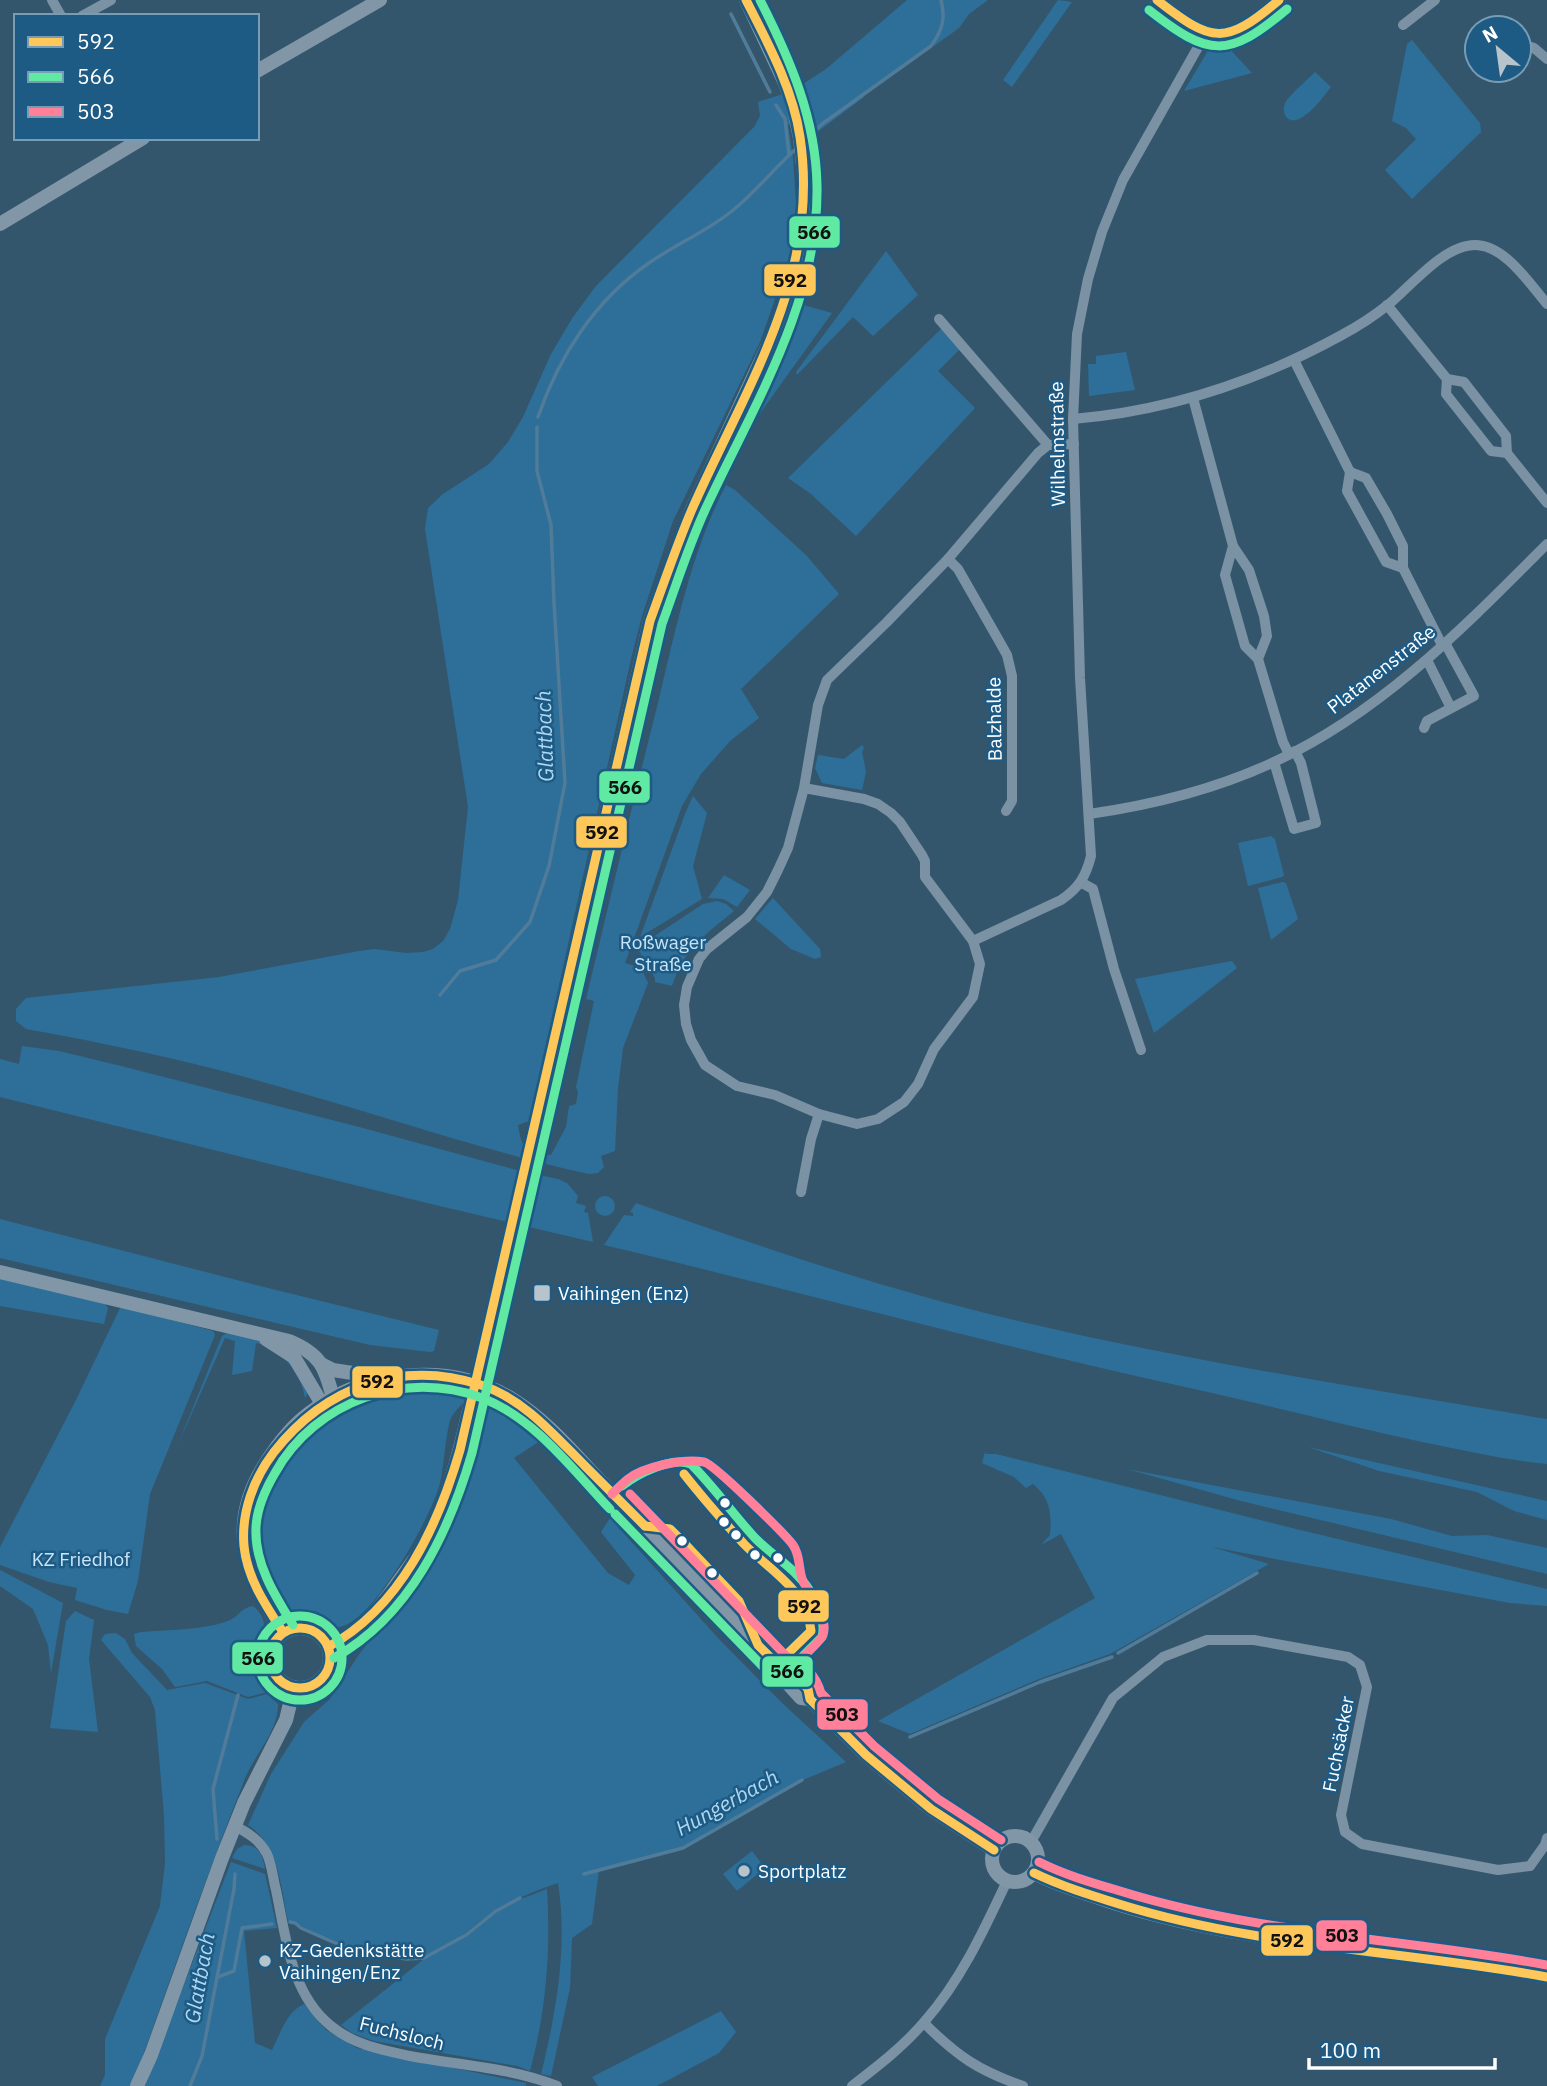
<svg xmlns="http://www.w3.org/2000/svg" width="1547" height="2086" viewBox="0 0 1547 2086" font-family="'IBM Plex Sans',sans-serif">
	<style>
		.green { fill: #2d6f99 }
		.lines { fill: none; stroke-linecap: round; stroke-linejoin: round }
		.stream { stroke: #507b99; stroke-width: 3.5 }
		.secondary-tunnel { stroke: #526f83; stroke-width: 14; stroke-dasharray: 14 7; stroke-linecap: butt }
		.street { stroke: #7a92a3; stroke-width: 10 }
		.secondary { stroke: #8197a8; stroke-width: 14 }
		.bus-1-casing { stroke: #1d5a84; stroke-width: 14 }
		.bus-2-casing { stroke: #1d5a84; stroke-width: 14 }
		.bus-3-casing { stroke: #1d5a84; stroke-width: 14 }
		.bus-1 { stroke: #fdc75a; stroke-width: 9 }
		.bus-2 { stroke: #60e9a3; stroke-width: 9 }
		.bus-3 { stroke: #ff8098; stroke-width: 9 }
		.poi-dot { fill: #b8c4cc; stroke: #1d5a84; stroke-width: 2.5 }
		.bus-dot { fill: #fff; stroke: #1d5a84; stroke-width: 2.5 }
		.labels { text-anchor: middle; stroke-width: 5; stroke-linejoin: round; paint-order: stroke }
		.street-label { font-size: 19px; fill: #fff; stroke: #1d5a84 }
		.park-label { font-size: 19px; fill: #c8e5f8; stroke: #1d5a84 }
		.poi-label { font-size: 19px; fill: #fff; stroke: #1d5a84; text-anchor: start }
		.water-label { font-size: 21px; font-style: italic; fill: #afd8f2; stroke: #1d5a84 }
		.line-badge { stroke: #1d5a84; stroke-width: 2.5 }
		.pale-badge-label { font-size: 19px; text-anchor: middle; font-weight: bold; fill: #111 }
	</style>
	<rect width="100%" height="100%" fill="#34566d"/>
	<g class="green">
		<path d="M 907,0 L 988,0 L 969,14 L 959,28 L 934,46 L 931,45 L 862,94 L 864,97 L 808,139 L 806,118 L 788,125 L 793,157 L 796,206 L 791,253 L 760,342 L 673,521 L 642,616 L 631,659 L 529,1121 L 518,1125 C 522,1151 526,1153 551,1155 L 566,1127 L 569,1106 L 576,1104 L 578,1092 L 576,1087 L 594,1001 L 586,999 C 610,900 633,801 658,703 C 676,629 691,552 726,485 L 735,490 L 807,556 L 839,594 L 741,689 L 759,718 L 730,741 L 701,774 L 682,806 L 625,963 L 641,968 L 648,983 L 623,1048 L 618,1088 L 615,1151 L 601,1156 L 604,1167 L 598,1173 L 589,1174 C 488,1152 390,1118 291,1090 C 204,1064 115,1045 26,1029 L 16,1021 L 16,1009 L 26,998 L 219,977 L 359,951 L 375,949 L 406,953 L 423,952 L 433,949 L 443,941 L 450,929 L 458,900 L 468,807 L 425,529 L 428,508 L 443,494 L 489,464 L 508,442 L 523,417 L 551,354 L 573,317 L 596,286 L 754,127 L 760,116 L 758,102 L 789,92 L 799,91 L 803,84 L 826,69 Z"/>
		<polygon points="1058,0 1072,2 1012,87 1003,80"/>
		<polygon points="1412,40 1480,123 1481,132 1412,199 1385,170 1416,139 1406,128 1392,121 1407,44"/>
		<polygon points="1218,46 1227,46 1252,73 1184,91 1209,49"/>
		<path d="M 1315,72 L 1331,87 C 1322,98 1312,113 1299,119 C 1285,125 1280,109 1287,100 C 1295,90 1306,81 1315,72 Z"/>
		<polygon points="886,251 918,295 873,336 853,317 797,375 796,372"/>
		<polygon points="796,303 832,313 748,430 740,423"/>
		<polygon points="942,328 960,349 938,371 975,408 856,536 811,494 788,478"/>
		<polygon points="1126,352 1135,390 1089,396 1088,364 1096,364 1096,356"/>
		<polygon points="862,745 864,748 862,752 866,772 862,790 822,783 815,768 818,755 844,759"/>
		<polygon points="693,796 707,813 693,866 702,899 640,937 685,814"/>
		<polygon points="1271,836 1275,839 1284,875 1282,877 1248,886 1238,843"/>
		<polygon points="724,875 750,890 737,907 723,899 708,898"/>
		<polygon points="1283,882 1286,883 1298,919 1271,940 1258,888"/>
		<polygon points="773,898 820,949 821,957 815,959 791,949 755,919"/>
		<path d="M 717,901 L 726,904 L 734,911 C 704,936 685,947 672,986 L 655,982 L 655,978 L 639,951 L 641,945 L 703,904 Z"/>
		<polygon points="1232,961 1237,968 1154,1033 1135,979"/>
		<polygon points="22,1046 59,1051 121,1066 363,1128 520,1171 558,1179 567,1183 578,1196 576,1203 586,1206 584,1212 588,1213 593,1242 427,1203 0,1097 0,1059 19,1064"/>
		<circle cx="605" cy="1206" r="10"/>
		<path d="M 636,1203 C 759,1246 883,1289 1010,1319 C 1187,1361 1368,1389 1547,1419 L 1547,1464 C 1505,1460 1463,1450 1422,1442 C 1343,1425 1263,1404 1185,1387 C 989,1344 798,1291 604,1245 L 624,1215 L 633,1216 L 633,1213 L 630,1212 Z"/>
		<polygon points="0,1219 264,1287 439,1330 434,1351 430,1352 370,1345 0,1258"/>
		<polygon points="0,1278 104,1303 108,1308 104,1324 0,1306"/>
		<polygon points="121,1306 213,1331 215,1335 150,1494 138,1581 128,1614 107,1610 75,1600 77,1588 49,1582 0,1565 0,1547 76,1400"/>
		<path d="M 228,1332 L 264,1341 L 291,1359 L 309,1391 L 305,1398 C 301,1372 281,1349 256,1343 L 252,1371 L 232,1375 L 235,1341 L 225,1338 L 177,1447 L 222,1336 Z"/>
		<path d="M 418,1382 L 443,1383 L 474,1392 C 467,1400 458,1407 452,1416 C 446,1426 444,1468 440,1483 C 432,1516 375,1617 343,1626 C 327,1631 291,1619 279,1606 C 264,1591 257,1570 252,1550 C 237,1480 306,1424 361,1397 C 379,1388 398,1384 418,1382 Z"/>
		<path d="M 485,1401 C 511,1405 524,1421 540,1441 L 514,1458 L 608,1573 L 629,1585 L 635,1575 L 601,1532 L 610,1518 L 718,1638 L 781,1702 L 846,1762 L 803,1780 L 683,1848 L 599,1870 L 592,1924 L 572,1938 L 570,1988 L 551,2076 L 541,2074 C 556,2014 568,1946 558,1883 C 537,1890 517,1898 498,1909 C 471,1925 440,1962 405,1958 C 387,1956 348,1949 332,1942 C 320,1937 299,1923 288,1921 C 281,1888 279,1845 248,1825 L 271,1774 L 304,1722 L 330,1699 L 358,1656 L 437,1553 L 451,1522 L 469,1454 L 473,1454 Z"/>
		<polygon points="1308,1447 1547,1501 1547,1520 1514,1511 1477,1492 1379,1471"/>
		<path d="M 985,1452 L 986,1454 L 996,1454 L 1296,1529 L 1547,1589 L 1547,1606 L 1510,1603 L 1212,1547 L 1269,1564 L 1110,1654 L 1039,1679 L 910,1734 L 878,1721 L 1095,1598 L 1061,1534 L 1041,1545 L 1050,1535 C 1052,1513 1050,1498 1033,1484 L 1026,1488 L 1014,1477 L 982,1463 Z"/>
		<polygon points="1127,1469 1391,1519 1452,1536 1487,1535 1547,1548 1547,1574 1241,1501"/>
		<polygon points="0,1570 63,1603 51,1673 48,1645 33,1609 0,1586"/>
		<path d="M 253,1606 C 272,1622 263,1641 260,1663 L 276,1690 L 248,1697 L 207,1681 L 175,1687 L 162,1669 L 136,1646 L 134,1634 L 141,1632 C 165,1630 208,1630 230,1620 C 239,1616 241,1608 253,1606 Z"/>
		<polygon points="75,1611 94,1620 89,1659 98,1732 50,1728 66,1621"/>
		<path d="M 116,1633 L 125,1639 L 132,1653 L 167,1690 L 205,1683 L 248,1699 L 267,1694 L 278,1704 C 278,1733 254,1754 244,1781 C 206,1877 172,1975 137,2072 L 130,2086 L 100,2086 L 105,2075 L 105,2039 L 160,1906 L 165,1863 L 164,1815 L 155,1710 L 150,1697 L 101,1640 L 105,1634 Z"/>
		<path d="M 244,1845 C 259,1845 263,1856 265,1869 L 232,1858 L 237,1849 Z"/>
		<polygon points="752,1851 765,1868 737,1891 723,1874"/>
		<path d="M 231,1862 L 265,1874 L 277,1928 L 244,1931 L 255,2043 L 272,2050 C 280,2034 287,2011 304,2004 L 326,2030 L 357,2048 L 526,2083 L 526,2086 L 145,2086 Z"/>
		<path d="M 547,1889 C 551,1952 546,2011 530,2071 L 517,2066 L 374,2041 L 352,2033 L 341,2025 L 424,1959 L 466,1935 L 497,1912 L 521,1899 Z"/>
		<polygon points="721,2011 736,2032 719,2053 657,2086 598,2086 592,2077"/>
	</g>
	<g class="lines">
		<g class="stream">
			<polyline points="731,14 770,92"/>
			<polyline points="776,105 785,119 789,155"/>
			<path d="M 805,140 L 822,124 L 931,46 C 942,31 946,19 941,0"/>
			<path d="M 538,417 C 559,356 595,300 649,263 C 676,244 706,232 732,211 C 756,192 774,168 797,148"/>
			<polyline points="440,995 460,971 496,960 530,922 549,866 565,783 554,602 551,525 537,471 537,427"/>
			<polyline points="1118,1653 1257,1573"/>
			<polyline points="910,1737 1040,1682 1112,1657"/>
			<polyline points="217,1839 213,1789 238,1695"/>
			<polyline points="584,1874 683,1848 802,1780"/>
			<polyline points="290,1922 295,1923 301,1928 342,1946 406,1959 424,1958 466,1935 496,1911 520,1898"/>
			<polyline points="1246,1926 1547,1966"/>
			<polyline points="218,1977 234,1971 242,1928 272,1924"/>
			<polyline points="190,2086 202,2056 234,1889 235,1874"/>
		</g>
		<polyline class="secondary-tunnel" points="469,1410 529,1152"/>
		<g class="street">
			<polyline points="52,0 61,16"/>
			<polyline points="82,16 111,0"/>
			<polyline points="1403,25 1435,0"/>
			<polyline points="1519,43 1534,48 1547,59"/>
			<polyline points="1387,305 1447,379 1446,394 1491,451 1507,453"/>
			<polyline points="939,319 1048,445"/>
			<polyline points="1294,360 1350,472 1347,491 1386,562 1403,568"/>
			<polyline points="1447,379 1464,382 1506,436 1507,453 1547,503"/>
			<polyline points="1193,398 1233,546 1225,575 1245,646 1258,659"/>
			<path d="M 1073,419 C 1169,411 1256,382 1340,336 C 1357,327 1374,316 1389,304 C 1412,285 1444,245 1475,245 C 1505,245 1529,283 1547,304"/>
			<polyline points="1350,472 1366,478 1387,514 1403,546 1403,568 1442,645"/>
			<polyline points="1233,546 1249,570 1264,616 1267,636 1258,659 1283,742 1289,754"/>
			<polyline points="948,559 958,569 998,639 1007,655 1012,676 1012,801 1006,811"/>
			<polyline points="1427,660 1451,708"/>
			<polyline points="1424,728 1427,721 1474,696 1445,643"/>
			<polyline points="1274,762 1294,829 1316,823 1301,763 1295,751"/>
			<polyline points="804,788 864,799 878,804 891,813 900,822 922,855 925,861 925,877 973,941 980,964 973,997 934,1049 918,1084 904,1102 878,1119 857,1124 819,1114 775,1095 737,1086 705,1065 691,1040 686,1024 684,1005 687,987 699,959 707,949 747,917 767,892 778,870 788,848 804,788 818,705 827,680 886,623 948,559 1038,453 1048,445 1074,444"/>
			<path d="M 1089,814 C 1152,805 1216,789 1274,762 C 1381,713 1465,626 1547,544"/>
			<polyline points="1082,883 1093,889 1114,969 1141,1050"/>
			<path d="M 973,941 L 1061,900 C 1079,888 1086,876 1091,856 L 1080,678 L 1073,419 L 1077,334 L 1088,279 L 1102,232 L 1123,180 L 1206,33"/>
			<polyline points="801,1192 811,1139 819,1114"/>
			<path d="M 235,1826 C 248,1833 260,1840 267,1854 C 272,1865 273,1879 276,1890 C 286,1938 291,1994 331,2026 C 354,2045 382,2050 410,2056 C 458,2065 513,2068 557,2086"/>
			<polyline points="1031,1842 1113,1698 1163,1657 1207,1640 1254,1640 1348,1657 1360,1665 1367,1687 1341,1815 1345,1832 1362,1844 1498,1870 1530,1866 1545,1845 1547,1838"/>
			<path d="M 924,2023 C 957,2056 979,2071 1023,2086"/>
			<path d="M 852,2086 C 878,2066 904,2046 925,2021 C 961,1980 984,1930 1007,1881"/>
		</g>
		<g class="secondary">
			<path d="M 1157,0 C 1212,45 1225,48 1279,0"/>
			<polyline points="257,71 380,0"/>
			<polyline points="0,224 143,138"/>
			<polyline points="529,1152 650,621 692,509 782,315 797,264 803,231 805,183 800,138 793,104 785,83 746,0"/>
			<path d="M 0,1272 L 289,1341 C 320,1354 325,1366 333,1398"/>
			<polyline points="266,1339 294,1357 322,1404"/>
			<polyline points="321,1364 333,1370 378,1377"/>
			<circle cx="300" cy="1658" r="30"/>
			<path d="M 283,1632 C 245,1575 225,1525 267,1461 C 278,1444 292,1426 308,1414 C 365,1369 450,1361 512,1399 C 548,1421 576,1456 605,1486 C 664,1547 722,1609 782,1669 C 796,1671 808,1685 810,1699"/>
			<path d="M 328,1647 C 359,1632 379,1610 398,1582 C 406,1570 416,1559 422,1547 C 446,1504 459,1457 469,1410"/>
			<polyline points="782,1669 781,1676 801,1698 810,1699 866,1755 903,1786 931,1809 994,1850"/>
			<circle cx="1015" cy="1859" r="23"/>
			<path d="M 1034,1873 C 1053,1883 1073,1889 1093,1896 C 1239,1948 1397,1946 1547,1977"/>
			<polyline points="137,2086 151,2055 222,1858 244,1803 286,1720 294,1687"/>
		</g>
		<g class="bus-1-casing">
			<g id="bus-1">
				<path d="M 1157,0 C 1212,43 1225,46 1279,0"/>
				<path d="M 684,1474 C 703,1498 723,1521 744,1544 C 770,1571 807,1589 811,1631 L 777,1664"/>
				<polyline points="645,1526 670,1529 685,1544 739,1601 758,1645 782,1669 790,1670 801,1681 808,1689 810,1699 866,1755 931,1809 994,1850"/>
				<circle cx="300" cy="1658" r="30"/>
				<path d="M 283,1632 C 266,1606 247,1578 244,1546 C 241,1512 254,1478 274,1452 C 325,1387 401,1359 481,1385 C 524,1399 554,1435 585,1466 C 605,1486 625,1506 645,1526"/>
				<path d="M 328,1647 C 401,1607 438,1526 460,1450 L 650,621 C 664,583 677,544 693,507 C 746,387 821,276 800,137 C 793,89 768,43 746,0"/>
				<path d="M 1034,1873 C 1061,1886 1090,1895 1119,1904 C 1257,1947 1405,1951 1547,1977"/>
			</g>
		</g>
		<g class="bus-2-casing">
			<g id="bus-2">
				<path d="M 1149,10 C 1209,57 1228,59 1287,9"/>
				<path d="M 615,1514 L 771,1675 L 778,1676 L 785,1674 L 822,1637 C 826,1622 818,1603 810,1591 C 796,1569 773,1556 755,1538 C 733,1514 714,1487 691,1464 C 672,1456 637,1474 622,1486"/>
				<circle cx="300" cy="1658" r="42"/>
				<path d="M 293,1625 C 275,1596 254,1563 256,1527 C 257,1507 265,1490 275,1473 C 315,1401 405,1369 482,1398 C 535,1418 572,1469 610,1509"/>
				<path d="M 334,1658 C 410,1616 449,1532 472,1453 L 662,624 C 676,586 688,547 705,510 C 752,408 819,303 817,186 C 816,119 790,59 760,0"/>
			</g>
		</g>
		<g class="bus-3-casing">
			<g id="bus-3">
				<path d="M 612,1494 C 617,1489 622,1484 628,1479 C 644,1467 683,1458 704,1462 C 714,1464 785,1534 793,1545 C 801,1556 798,1570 803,1581 C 810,1597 829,1615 823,1635 C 820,1643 793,1665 786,1673"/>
				<path d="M 630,1494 L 788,1658 C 805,1664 816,1676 821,1693 L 874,1746 L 938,1799 L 1001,1840"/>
				<path d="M 1039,1862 C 1065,1875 1093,1883 1120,1891 C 1258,1934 1405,1939 1547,1965"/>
			</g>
		</g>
		<use href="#bus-1" class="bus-1"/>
		<use href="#bus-2" class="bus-2"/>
		<use href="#bus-3" class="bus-3"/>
	</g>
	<g class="poi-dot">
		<rect x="533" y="1284" width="18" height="18" rx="3.5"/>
		<circle cx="744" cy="1871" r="7"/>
		<circle cx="265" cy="1961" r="7"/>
	</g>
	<g class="bus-dot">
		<circle cx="725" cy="1503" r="6"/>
		<circle cx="724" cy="1522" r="6"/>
		<circle cx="736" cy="1535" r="6"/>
		<circle cx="682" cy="1541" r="6"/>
		<circle cx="755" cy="1555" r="6"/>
		<circle cx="778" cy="1558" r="6"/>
		<circle cx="712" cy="1573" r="6"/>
	</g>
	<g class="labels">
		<g class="street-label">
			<text transform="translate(1057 444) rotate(-91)" y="7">Wilhelmstraße</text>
			<text transform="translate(1381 669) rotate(-38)" y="7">Platanenstraße</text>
			<text transform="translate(994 719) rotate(-91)" y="7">Balzhalde</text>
			<text transform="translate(1338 1744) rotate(-79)" y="7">Fuchsäcker</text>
			<text transform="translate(402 2033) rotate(14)" y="7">Fuchsloch</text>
		</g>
		<g class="park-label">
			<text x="663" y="949">Roßwager<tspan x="663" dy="22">Straße</tspan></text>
			<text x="81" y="1566">KZ Friedhof</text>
		</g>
		<g class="poi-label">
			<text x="558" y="1300">Vaihingen (Enz)</text>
			<text x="758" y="1878">Sportplatz</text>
			<text x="279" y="1957">KZ-Gedenkstätte<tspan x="279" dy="22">Vaihingen/Enz</tspan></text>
		</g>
		<g class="water-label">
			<text transform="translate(545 736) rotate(-92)" y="7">Glattbach</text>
			<text transform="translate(727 1803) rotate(-29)" y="7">Hungerbach</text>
			<text transform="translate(200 1978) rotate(-80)" y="7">Glattbach</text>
		</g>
	</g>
	<g class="line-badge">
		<rect x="788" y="215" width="53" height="34" rx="7" fill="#60e9a3"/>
		<rect x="763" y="263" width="54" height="34" rx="7" fill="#fdc75a"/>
		<rect x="598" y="770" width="53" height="34" rx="7" fill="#60e9a3"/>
		<rect x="575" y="815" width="53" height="34" rx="7" fill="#fdc75a"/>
		<rect x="351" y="1365" width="53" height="34" rx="7" fill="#fdc75a"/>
		<rect x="777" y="1589" width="53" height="34" rx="7" fill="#fdc75a"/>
		<rect x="231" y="1641" width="53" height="34" rx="7" fill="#60e9a3"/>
		<rect x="761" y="1655" width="53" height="33" rx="7" fill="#60e9a3"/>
		<rect x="816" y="1698" width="53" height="33" rx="7" fill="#ff8098"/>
		<rect x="1315" y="1919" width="53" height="33" rx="7" fill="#ff8098"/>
		<rect x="1260" y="1924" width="54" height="33" rx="7" fill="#fdc75a"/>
	</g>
	<g class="pale-badge-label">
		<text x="814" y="239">566</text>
		<text x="790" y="287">592</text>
		<text x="625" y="794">566</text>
		<text x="602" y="839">592</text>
		<text x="377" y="1388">592</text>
		<text x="804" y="1613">592</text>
		<text x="258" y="1665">566</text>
		<text x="787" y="1678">566</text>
		<text x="842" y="1721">503</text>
		<text x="1342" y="1942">503</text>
		<text x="1287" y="1947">592</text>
	</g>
	<rect x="14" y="14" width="245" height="126" fill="#1d5a84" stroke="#779cb5" stroke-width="2"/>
	<rect x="28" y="37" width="35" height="10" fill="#fdc75a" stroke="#779cb5" stroke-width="2"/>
	<text x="77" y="49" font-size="21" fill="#ffffff">592</text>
	<rect x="28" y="72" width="35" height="10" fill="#60e9a3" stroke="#779cb5" stroke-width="2"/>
	<text x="77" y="84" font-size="21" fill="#ffffff">566</text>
	<rect x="28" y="107" width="35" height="10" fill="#ff8098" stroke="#779cb5" stroke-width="2"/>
	<text x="77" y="119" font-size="21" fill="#ffffff">503</text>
	<g transform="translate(1498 49) rotate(331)"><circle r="33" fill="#1d5a84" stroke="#779cb5" stroke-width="2"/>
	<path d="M0-5L12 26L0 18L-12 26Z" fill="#b8c4cc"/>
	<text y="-10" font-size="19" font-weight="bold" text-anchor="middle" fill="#ffffff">N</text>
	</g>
	<path d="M1309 2058v10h186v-10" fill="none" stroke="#ffffff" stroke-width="3.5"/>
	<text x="1320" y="2058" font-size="21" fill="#ffffff" stroke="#1d5a84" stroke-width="5" paint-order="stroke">100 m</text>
</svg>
